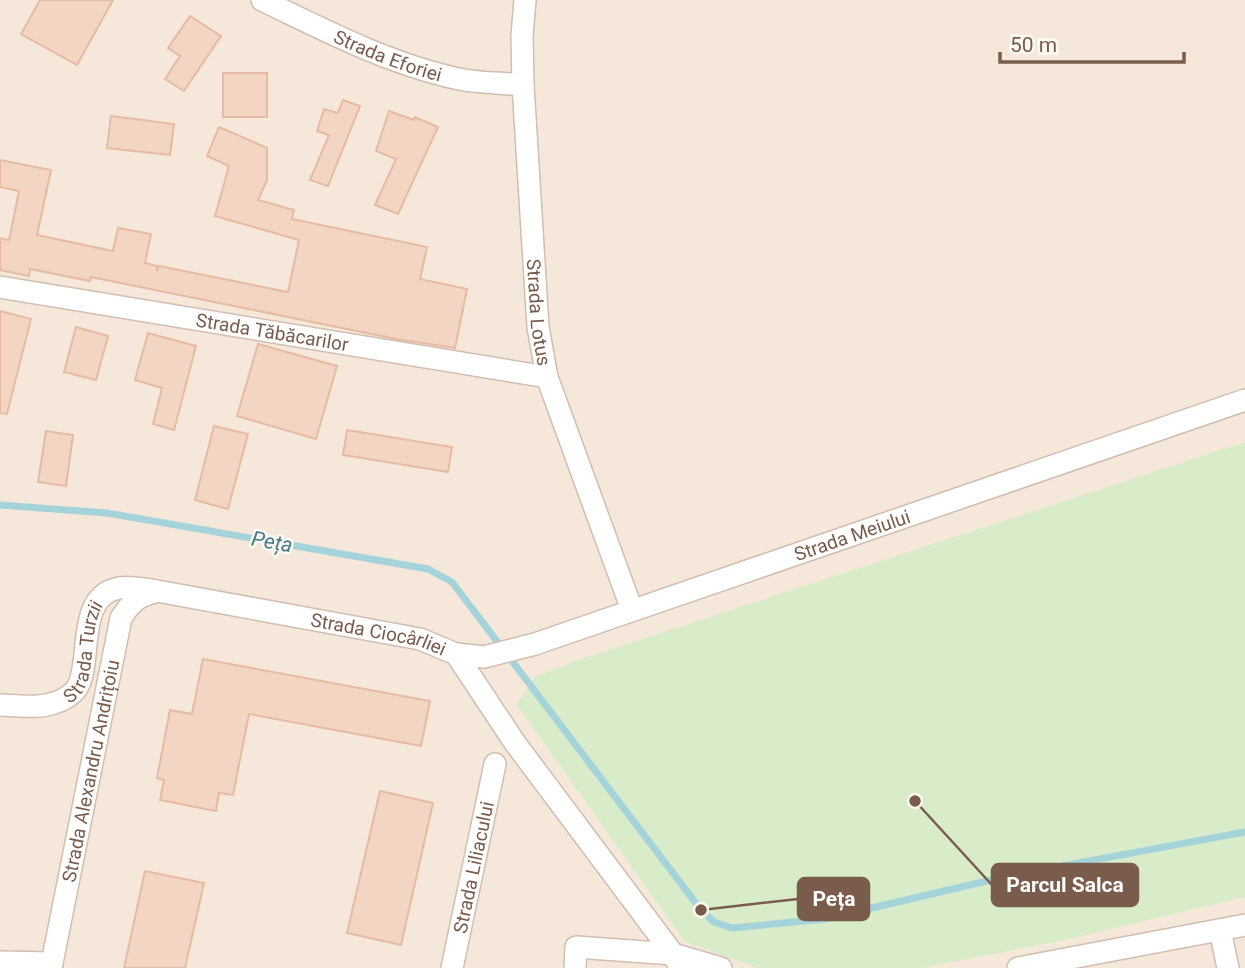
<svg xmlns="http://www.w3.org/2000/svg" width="1245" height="968" viewBox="0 0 1245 968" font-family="Roboto,sans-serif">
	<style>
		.residential { fill: #f5e8da }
		.green { fill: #d8ecc9 }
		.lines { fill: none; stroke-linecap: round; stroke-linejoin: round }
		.stream { stroke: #a5d3da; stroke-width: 7 }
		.building { fill: #f3d5c3; stroke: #e6bba3; stroke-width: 2 }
		.minor-casing { stroke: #d1beb0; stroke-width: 24 }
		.minor { stroke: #fff; stroke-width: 21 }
		.labels { text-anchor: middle; stroke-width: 5; stroke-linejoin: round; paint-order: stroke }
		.street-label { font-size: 19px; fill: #7a5c4d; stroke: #fffaf3 }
		.water-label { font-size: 21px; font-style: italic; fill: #437c86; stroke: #fffaf3 }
		.leader { fill: none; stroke: #7a5c4d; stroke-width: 2.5 }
		.callout-dot { fill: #7a5c4d; stroke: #fffaf3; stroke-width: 2.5 }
		.callout { fill: #7a5c4d; stroke: #7a5c4d; stroke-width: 2.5 }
		.callout-label { font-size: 21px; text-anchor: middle; font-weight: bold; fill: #fff }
	</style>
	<rect width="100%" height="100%" fill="#fdf6ec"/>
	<rect class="residential" x="0" y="0" width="1245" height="968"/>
	<polygon class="green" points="1245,442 1245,897 1060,941 922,968 758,968 685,942 517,705 534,677 584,658"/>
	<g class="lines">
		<polyline class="stream" points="0,505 107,513 428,569 452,582 701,910 714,922 732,928 825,919 1008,876 1245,832"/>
	</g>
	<g class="building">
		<polygon points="40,0 113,0 77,65 21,34"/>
		<polygon points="190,16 221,36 184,91 165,79 180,56 168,48"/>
		<rect x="223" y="73" width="44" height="44"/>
		<polygon points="343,100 360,106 328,186 310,180 329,135 317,131 324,109 338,113"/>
		<polygon points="389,111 414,120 415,117 438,127 398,214 375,205 396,159 376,151"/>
		<polygon points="111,116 174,124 170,155 107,148"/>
		<polygon points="219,127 267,148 267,180 258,200 294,210 292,219 427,247 420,279 467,289 455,348 396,339 91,277 90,281 30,269 29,276 0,270 0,238 9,240 19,191 0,187 0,160 51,170 37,235 113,251 118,228 151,234 145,263 157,266 157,271 159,266 288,292 299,240 215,216 229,166 207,156"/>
		<polygon points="0,311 31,319 7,414 0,413"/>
		<polygon points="76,327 108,336 96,380 64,372"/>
		<polygon points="148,333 196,346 174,430 153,424 162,388 135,380"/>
		<polygon points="258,344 337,366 316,439 237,416"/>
		<polygon points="214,426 248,434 228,509 195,500"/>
		<polygon points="347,430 452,447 448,472 343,455"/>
		<polygon points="46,431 73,435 66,486 38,482"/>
		<polygon points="203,659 430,701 421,746 249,714 233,795 219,793 216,811 160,800 164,780 157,778 170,710 192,714"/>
		<polygon points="380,791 433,803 401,945 347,933"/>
		<polygon points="145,871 204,883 185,968 124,968"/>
	</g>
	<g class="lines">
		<g class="minor-casing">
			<g id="minor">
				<path id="s1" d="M 262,0 C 326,31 393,66 464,80 C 483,83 504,83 523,85"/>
				<path id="s2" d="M 525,0 L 522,36 L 523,85 L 538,327 L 547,377 L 632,610"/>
				<path id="s3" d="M 0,287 L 547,377"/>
				<path id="s4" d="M 456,654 L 484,657 L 535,644 L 1245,400"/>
				<path id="s5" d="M 0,705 C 18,705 37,709 54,703 C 62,701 72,695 77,688 C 93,662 75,596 119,588 C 131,586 144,589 157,591 L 420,639 L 456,654 L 515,743 L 673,954 L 680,968"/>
				<polyline points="1220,930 1228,968"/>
				<polyline points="0,962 52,963"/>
				<path id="s6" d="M 51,968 L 121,618 C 130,604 137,596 155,592"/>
				<path id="s7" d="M 452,968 L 495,764"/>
				<polyline points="575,968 576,947 673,954 721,968"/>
				<polyline points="1018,968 1245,925"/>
			</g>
		</g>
		<use href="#minor" class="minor"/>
	</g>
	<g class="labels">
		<g class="street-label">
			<text dy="7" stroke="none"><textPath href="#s1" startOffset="138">Strada Eforiei</textPath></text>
			<text dy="7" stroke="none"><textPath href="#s2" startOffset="313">Strada Lotus</textPath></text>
			<text dy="7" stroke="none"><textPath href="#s3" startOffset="276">Strada Tăbăcarilor</textPath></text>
			<text dy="7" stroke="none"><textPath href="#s4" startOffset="416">Strada Meiului</textPath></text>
			<text dy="7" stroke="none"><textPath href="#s5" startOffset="462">Strada Ciocârliei</textPath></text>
			<text dy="7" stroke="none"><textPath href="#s5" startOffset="119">Strada Turzii</textPath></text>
			<text dy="7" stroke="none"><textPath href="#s6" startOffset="201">Strada Alexandru Andrițoiu</textPath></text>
			<text dy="7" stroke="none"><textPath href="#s7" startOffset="103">Strada Liliacului</textPath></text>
		</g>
		<g class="water-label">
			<text transform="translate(272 542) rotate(10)" y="7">Peța</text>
		</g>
	</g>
	<path class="leader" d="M915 801L992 885M701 910L798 899"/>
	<g class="callout-dot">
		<circle cx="915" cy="801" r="7"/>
		<circle cx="701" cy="910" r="7"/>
	</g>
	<g class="callout">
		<rect x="992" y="864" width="146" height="42" rx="7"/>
		<rect x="798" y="878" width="71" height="42" rx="7"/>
	</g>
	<g class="callout-label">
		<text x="1065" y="892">Parcul Salca</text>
		<text x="834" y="906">Peța</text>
	</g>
	<path d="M1000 52v10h184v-10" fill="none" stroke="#7a5c4d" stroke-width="3.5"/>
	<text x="1010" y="52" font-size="21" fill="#7a5c4d" stroke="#fffaf3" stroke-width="5" paint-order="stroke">50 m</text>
</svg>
